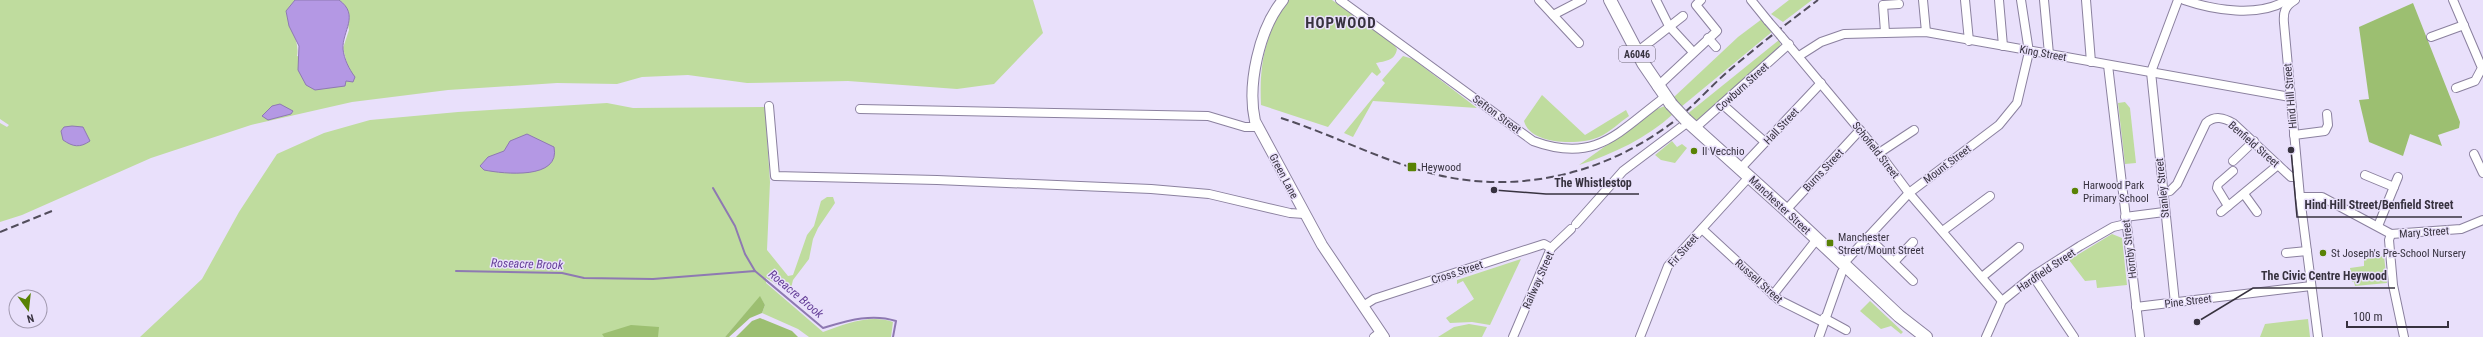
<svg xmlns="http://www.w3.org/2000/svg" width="2483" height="337" viewBox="0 0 2483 337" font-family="'Roboto Condensed',sans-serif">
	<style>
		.green { fill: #bfdc9e }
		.forest { fill: #9cbf71 }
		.water { fill: #b498e4; stroke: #8e79b2 }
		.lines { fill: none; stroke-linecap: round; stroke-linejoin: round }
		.stream { stroke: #8e79b2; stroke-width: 2 }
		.minor-casing { stroke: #8b819f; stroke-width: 10 }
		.tertiary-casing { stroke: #8b819f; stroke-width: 12 }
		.primary-casing { stroke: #8b819f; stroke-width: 14 }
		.minor { stroke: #fff; stroke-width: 8 }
		.tertiary { stroke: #fff; stroke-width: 10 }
		.primary { stroke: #fff; stroke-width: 12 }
		.rail { stroke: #524d5c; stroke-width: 2; stroke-dasharray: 8 4; stroke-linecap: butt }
		.minor-bridge-casing { stroke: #8b819f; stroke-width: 10; stroke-linecap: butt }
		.primary-bridge-casing { stroke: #8b819f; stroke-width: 14; stroke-linecap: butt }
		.minor-bridge { stroke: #fff; stroke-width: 8 }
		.primary-bridge { stroke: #fff; stroke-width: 12 }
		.poi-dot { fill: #598205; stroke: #e9e0fb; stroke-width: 1.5 }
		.labels { text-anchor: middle; stroke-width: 3; stroke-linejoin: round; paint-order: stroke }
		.shield { fill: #e9e0fb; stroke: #6c6677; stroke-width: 1 }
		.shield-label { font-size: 10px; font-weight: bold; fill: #37323f }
		.street-label { font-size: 11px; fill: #37323f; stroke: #e9e0fb }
		.poi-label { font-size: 11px; fill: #37323f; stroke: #e9e0fb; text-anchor: start }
		.water-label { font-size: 12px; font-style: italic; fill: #653f98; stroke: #e9e0fb }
		.district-label { font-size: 15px; font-weight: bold; letter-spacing: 1px; fill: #37323f; stroke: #e9e0fb }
		.leader { fill: none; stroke: #37323f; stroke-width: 1.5 }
		.callout-dot { fill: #37323f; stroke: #e9e0fb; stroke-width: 1.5 }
		.callout-label { font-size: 12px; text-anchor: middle; font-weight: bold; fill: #37323f; stroke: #e9e0fb; stroke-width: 3; stroke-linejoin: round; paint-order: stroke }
	</style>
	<rect width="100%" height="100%" fill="#e9e0fb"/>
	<g class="green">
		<path d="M 0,0 L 295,0 L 286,12 C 289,27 300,41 297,56 L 348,68 L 343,48 L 349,30 L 344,4 L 339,0 L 1033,0 L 1043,33 L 994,84 L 957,89 L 848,81 L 747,83 L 688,75 L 642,77 L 617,84 L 557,83 L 448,90 L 352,102 L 251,125 L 151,158 L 22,215 L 0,222 L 0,123 L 7,127 L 9,125 L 0,119 Z"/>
		<path d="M 1287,0 L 1332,0 L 1391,41 L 1397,49 C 1395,61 1385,61 1376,63 L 1381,72 L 1377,76 L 1372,72 L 1328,127 L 1261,105 C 1259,63 1265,36 1287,0 Z"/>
		<polygon points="1789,0 1812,0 1783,22 1771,14"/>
		<polygon points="1762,19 1773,31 1681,107 1674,97 1738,37"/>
		<polygon points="1779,40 1781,46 1698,120 1696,121 1686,115"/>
		<polygon points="1403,56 1413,59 1477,108 1373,101 1353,137 1344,133 1385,83 1382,80"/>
		<path d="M 1542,95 L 1585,135 L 1626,110 L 1629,116 C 1620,122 1610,132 1599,137 C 1582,145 1530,146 1524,121 Z"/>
		<polygon points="2125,102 2130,108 2136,163 2125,164 2118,103"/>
		<path d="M 607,103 L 633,108 L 765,107 L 770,182 L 767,250 L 788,276 L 793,275 L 807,235 L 814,226 L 821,201 L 827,197 L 833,197 L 835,203 L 818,228 L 813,239 L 809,259 L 793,280 L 790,292 L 766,278 L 766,283 L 823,332 C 845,324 870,314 893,322 L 891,337 L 809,337 L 798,329 L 762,313 L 765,305 L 760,297 L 725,337 L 140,337 L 202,279 L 239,212 L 277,154 L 324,133 L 370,120 L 458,112 Z"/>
		<path d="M 1665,106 L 1673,114 C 1647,138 1613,154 1579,165 L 1657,109 Z"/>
		<polygon points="1672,141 1677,147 1682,144 1687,148 1675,163 1661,160 1655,155"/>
		<polygon points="2112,234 2122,238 2127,285 2097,288 2096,280 2085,281 2069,260"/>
		<polygon points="2384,256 2387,283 2355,286 2354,282 2352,282 2350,268 2364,266 2364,259"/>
		<polygon points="1521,259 1490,325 1472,322 1450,323 1446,318 1474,299 1463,281 1457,284 1457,280"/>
		<polygon points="1870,301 1903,332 1901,334 1891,326 1881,329 1860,311"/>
		<polygon points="2308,319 2310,337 2260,337 2265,324"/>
		<polygon points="1469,324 1487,327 1482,337 1438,337 1454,327"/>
	</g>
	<g class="forest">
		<polygon points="2413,3 2460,122 2459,128 2438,135 2442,146 2410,134 2403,156 2369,142 2359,100 2369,99 2359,27"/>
		<polygon points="760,296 765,305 762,313 750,318 729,337 725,337"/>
		<polygon points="760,318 792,331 798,337 736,337 752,321"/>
		<polygon points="631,325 659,327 658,337 604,337 602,334"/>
	</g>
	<g class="water">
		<path d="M 295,0 L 339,0 C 360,15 342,31 343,49 C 344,59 349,69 355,77 L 353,82 L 346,81 L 345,86 L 315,90 L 306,85 L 298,70 L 299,46 L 289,26 L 286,11 Z"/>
		<polygon points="280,104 293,111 291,114 268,120 262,116 272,106"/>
		<path d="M 72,126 L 83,127 L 90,141 C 80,148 73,147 63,140 L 61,131 L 64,127 Z"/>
		<path d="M 527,134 L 554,147 C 561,180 504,174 484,170 L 480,166 L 488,157 L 504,151 L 510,141 Z"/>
	</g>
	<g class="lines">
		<g class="stream">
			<polyline points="713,188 735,226 745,254 755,271"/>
			<path d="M 456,271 L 562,273 L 584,278 L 653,279 L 755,271 L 823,328 C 847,321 871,313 896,321 L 893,337"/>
		</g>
		<g class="minor-casing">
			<g id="minor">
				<path d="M 1340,0 L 1533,141 C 1596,164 1617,133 1665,97"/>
				<polyline points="1539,0 1579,43"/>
				<polyline points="1656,0 1669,26 1693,52"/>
				<polyline points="1751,0 1768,21"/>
				<polyline points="1923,0 1926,32"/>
				<polyline points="1965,0 1969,41"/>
				<polyline points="1999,0 2003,46"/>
				<polyline points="2044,0 2049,54"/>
				<polyline points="2086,0 2091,62"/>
				<path d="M 2184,0 C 2213,10 2259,18 2287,0"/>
				<path d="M 2295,0 C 2285,6 2283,12 2284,23 L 2300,197 L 2318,337"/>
				<polyline points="2453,0 2482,68 2475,81 2456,88"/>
				<polyline points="1553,15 1582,0"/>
				<polyline points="1885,32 1883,5 1899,4"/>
				<polyline points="1781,36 1879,153 1909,193 2002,301"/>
				<polyline points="2431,37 2464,25"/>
				<polyline points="1708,38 1716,47"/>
				<polyline points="1637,52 1683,16"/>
				<polyline points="1799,56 1821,42 1844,34 1926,32 2290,97"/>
				<polyline points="2108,65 2140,337"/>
				<polyline points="1657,87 1717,31 1696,5 1701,0"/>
				<polyline points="1722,104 1765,142"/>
				<polyline points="769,106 775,176 937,180 1151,189 1209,194 1290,213 1304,214"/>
				<polyline points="860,109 1208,116 1245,127 1258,127"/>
				<polyline points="1694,129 1789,44"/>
				<polyline points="2294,135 2325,131 2328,125 2327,114"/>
				<polyline points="1879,153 1914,130"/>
				<polyline points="2474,154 2483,173"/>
				<polyline points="2233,161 2254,141"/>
				<polyline points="1740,169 1821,83"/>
				<polyline points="2365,175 2394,187"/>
				<path d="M 2162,193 L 2170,191 L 2177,184 L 2206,123 C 2215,115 2224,118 2233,123 L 2291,177 L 2298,177"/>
				<polyline points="2244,194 2257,212"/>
				<polyline points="2300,197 2322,197 2391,234 2461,229 2483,220"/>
				<polyline points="2228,206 2217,188 2218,184 2233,171"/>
				<polyline points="1786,210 1860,130"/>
				<polyline points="2221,212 2278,165"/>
				<polyline points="2125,217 2164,212"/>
				<polyline points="1576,224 1623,171 1688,122"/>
				<polyline points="2378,226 2398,177"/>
				<polyline points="1702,229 1779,300 1823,322"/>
				<polyline points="1944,230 1990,196"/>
				<polyline points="2391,234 2389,240 2393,285 2404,337"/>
				<polyline points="1868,237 1913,281"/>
				<polyline points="2286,253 2307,251"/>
				<polyline points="1894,262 1913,242"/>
				<polyline points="1842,265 1909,193 1999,125 2017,103 2029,52 2021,0"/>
				<polyline points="2033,276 2074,337"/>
				<polyline points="1982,277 2019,247"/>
				<polyline points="1773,295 1817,239"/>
				<polyline points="2175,303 2151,72 2178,0"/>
				<polyline points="1363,306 1374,299 1544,244 1551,248"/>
				<polyline points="2136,307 2311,286"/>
				<polyline points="1824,318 1846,330"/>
				<polyline points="1374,337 1381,332"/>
				<polyline points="1513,337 1551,248 1571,229"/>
				<polyline points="1640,337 1668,266 1749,177"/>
				<polyline points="1819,337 1842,272 1846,268"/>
				<polyline points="1986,337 2002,301 2033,276 2080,246 2113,227 2126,224"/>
			</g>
		</g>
		<g class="tertiary-casing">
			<path id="tertiary" d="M 1283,0 C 1259,29 1247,85 1255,121 L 1322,245 L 1384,337"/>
		</g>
		<g class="primary-casing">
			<g id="primary">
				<polyline points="1610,0 1643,63 1671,104"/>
				<polyline points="1686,120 1786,210 1899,316 1926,337"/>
			</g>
		</g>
		<use href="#minor" class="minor"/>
		<use href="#tertiary" class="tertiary"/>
		<use href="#primary" class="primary"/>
		<g class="rail">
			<path d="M 1281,118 C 1334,135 1384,162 1438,175 C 1519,194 1603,174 1669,125 C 1689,111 1706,91 1725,74 C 1755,48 1786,24 1818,0"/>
			<polyline points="0,232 52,211"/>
		</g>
		<g class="minor-bridge-casing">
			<polyline id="minor-bridge" points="1768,21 1781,36"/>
		</g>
		<g class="primary-bridge-casing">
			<polyline id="primary-bridge" points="1671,104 1686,120"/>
		</g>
		<use href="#minor-bridge" class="minor-bridge"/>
		<use href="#primary-bridge" class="primary-bridge"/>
	</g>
	<g class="poi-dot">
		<circle cx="1694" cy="151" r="4"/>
		<rect x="1407" y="162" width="10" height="10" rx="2"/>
		<circle cx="2075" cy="191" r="4"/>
		<rect x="1826" y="239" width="8" height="8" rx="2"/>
		<circle cx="2323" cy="253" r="4"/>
	</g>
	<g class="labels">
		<rect class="shield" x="1619" y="46" width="36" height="16" rx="3"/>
		<g class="shield-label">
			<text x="1637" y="58">A6046</text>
		</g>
		<g class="street-label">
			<text transform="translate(2043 53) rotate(10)" y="4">King Street</text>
			<text transform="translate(1742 87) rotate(-42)" y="4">Cowburn Street</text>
			<text transform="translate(2290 96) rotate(-95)" y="4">Hind Hill Street</text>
			<text transform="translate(1497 114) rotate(36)" y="4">Sefton Street</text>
			<text transform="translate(1781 126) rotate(-47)" y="4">Hall Street</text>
			<text transform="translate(2254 144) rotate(41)" y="4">Benfield Street</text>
			<text transform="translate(1876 150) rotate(52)" y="4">Schofield Street</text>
			<text transform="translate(1947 164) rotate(-37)" y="4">Mount Street</text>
			<text transform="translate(1823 170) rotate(-47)" y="4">Burns Street</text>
			<text transform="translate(1284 176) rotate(62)" y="4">Green Lane</text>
			<text transform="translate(2162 188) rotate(-96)" y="4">Stanley Street</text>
			<text transform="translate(1780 205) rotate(43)" y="4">Manchester Street</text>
			<text transform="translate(2424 232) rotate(-4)" y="4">Mary Street</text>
			<text transform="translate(2129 249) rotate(-97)" y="4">Hornby Street</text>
			<text transform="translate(1683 250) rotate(-49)" y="4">Fir Street</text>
			<text transform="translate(2046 270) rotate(-34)" y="4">Hardfield Street</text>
			<text transform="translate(1457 272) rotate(-18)" y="4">Cross Street</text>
			<text transform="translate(1538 280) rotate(-66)" y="4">Railway Street</text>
			<text transform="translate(1759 281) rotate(42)" y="4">Russell Street</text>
			<text transform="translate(2188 301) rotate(-7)" y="4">Pine Street</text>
		</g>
		<g class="poi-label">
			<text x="1702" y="155">Il Vecchio</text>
			<text x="1421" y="171">Heywood</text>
			<text x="2083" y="189">Harwood Park<tspan x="2083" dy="13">Primary School</tspan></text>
			<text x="1838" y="241">Manchester<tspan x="1838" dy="13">Street/Mount Street</tspan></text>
			<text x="2331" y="257">St Joseph's Pre-School Nursery</text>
		</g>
		<g class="water-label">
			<text transform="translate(527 264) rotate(2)" y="4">Roseacre Brook</text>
			<text transform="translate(796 294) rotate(40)" y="4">Roeacre Brook</text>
		</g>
		<g class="district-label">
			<text x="1341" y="28">HOPWOOD</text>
		</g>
	</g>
	<path class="leader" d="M1494 190L1546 194H1639M2291 150L2297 217H2462M2197 322L2253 288H2395"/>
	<g class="callout-dot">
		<circle cx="1494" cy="190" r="4"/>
		<circle cx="2291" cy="150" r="4"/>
		<circle cx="2197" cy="322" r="4"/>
	</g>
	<g class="callout-label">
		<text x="1593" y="187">The Whistlestop</text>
		<text x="2379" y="209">Hind Hill Street/Benfield Street</text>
		<text x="2324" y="280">The Civic Centre Heywood</text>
	</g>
	<g transform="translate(28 309) rotate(165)"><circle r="19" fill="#e9e0fb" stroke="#a29ab0"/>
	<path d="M0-3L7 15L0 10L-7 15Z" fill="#598205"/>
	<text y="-6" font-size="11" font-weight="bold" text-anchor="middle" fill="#37323f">N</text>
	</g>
	<path d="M2347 321v6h101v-6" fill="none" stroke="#37323f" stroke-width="2"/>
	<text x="2353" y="321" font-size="12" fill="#37323f" stroke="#e9e0fb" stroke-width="3" paint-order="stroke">100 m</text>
</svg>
